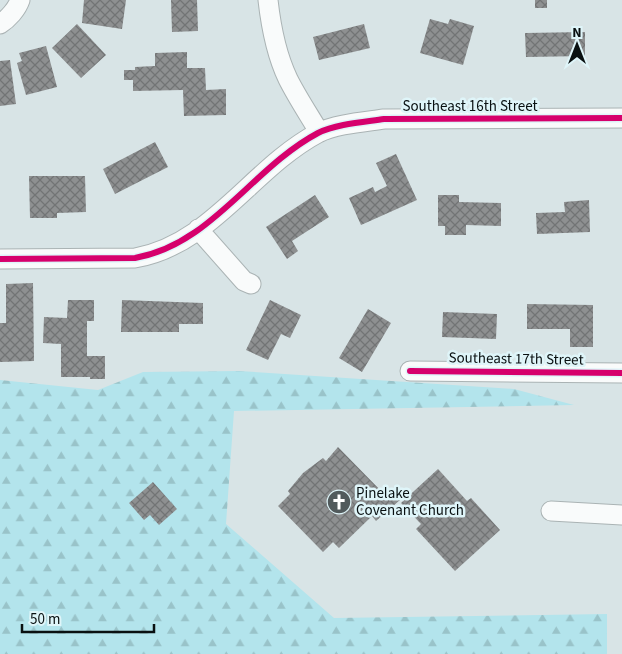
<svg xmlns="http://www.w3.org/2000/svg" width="622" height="654" font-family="'Source Sans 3',sans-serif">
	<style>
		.forest { fill: url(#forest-firs) }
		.building { fill: url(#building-cross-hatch) }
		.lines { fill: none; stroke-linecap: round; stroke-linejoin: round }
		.minor-casing { stroke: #aab3b4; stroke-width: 21 }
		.minor { stroke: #f9fbfb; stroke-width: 19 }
		.cycleway-casing { stroke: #dff5f9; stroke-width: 9 }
		.cycleway { stroke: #d6006c; stroke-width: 6 }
		.labels { text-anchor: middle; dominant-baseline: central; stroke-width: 5; stroke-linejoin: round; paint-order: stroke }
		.street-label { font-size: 15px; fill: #091011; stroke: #dff5f9 }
		.poi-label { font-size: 15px; fill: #091011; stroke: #dff5f9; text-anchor: start }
	</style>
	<defs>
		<pattern id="forest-firs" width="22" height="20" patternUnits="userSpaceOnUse" patternTransform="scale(1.25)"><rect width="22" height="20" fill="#b3e4ec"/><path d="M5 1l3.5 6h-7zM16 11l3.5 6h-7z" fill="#99c3c9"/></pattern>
		<pattern id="building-cross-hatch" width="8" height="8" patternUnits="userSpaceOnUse" patternTransform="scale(1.25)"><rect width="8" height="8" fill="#8e9091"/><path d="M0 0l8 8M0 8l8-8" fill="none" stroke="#727475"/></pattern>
	</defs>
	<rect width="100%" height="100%" fill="#d8e4e6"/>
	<path class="forest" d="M239,371L514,389L574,405L234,411L226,524L334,618L607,614V654H0V380L98,390L143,372Z"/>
	<path class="building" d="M84,0H126L122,29L82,23Z
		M171,0H197L198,31L172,32Z
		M535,0H547V8H535Z
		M430,19L448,24L450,19L474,26L463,65L420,53Z
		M77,24L106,55L81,78L52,48Z
		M364,24L370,48L319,60L313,37Z
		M585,32V56L526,57L525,33Z
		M46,46L57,87L26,95L17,63L22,61L19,53Z
		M187,52V68H205L206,90L226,89V115L184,116L183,90L133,91V80H124V70H135V67L155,66V53Z
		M10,60L16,104L0,106V61Z
		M155,142L168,167L115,194L103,169Z
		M396,154L417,200L361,225L349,198L373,187L375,192L387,186L376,163Z
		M29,176H85L86,212L57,213V218H30Z
		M315,195L329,217L292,241L298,251L287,259L266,227Z
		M438,195H459V202L501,203V226L466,225V235H445V226H438Z
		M589,200L590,232L537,234L536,213L565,212L564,202Z
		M33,283L34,361L0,362V323H6V284Z
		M68,300H94V321H87V356H105V379H90V377H61V344L43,343L44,317L67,318Z
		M122,300L203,303V324H179V332H121Z
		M270,300L301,315L290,338L281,334L268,360L246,350Z
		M527,304L593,305V347H570V329H527Z
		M368,309L391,323L362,372L339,358Z
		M443,312L497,314L496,339L442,337Z
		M338,447L384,494L390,488L401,499L376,521L372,516L339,548L333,542L323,552L278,506L290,494L288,491L303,473L323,458L326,461Z
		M438,469L467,501L471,498L500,530L455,571L416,529L421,524L401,503Z
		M153,482L177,509L159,525L150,515L144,520L129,503Z"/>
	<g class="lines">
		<g class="minor-casing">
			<path id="minor" d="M268,0C271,27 276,54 288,79C297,97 309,115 319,132
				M0,24C8,19 17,9 20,0
				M198,229L244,281L251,284
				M0,259L135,258C211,245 252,168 318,133C336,124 364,122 384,119L622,118
				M410,371L622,373
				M551,511L622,515"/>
		</g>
		<use href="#minor" class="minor"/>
		<g class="cycleway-casing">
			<path id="cycleway" d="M0,259L135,258C211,245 252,168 318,133C336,124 364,122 384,119L622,118
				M410,371L622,373"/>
		</g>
		<use href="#cycleway" class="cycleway"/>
	</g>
	<defs>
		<g id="church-disc" transform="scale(1.25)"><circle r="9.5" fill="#515a5c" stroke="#dff5f9"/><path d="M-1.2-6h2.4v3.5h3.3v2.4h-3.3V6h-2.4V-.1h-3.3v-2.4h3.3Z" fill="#fff"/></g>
	</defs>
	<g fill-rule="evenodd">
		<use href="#church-disc" x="339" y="502"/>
	</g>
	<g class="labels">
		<g class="street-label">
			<text x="470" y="106">Southeast 16th Street</text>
			<text transform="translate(516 359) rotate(1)">Southeast 17th Street</text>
		</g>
		<g class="poi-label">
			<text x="356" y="493">Pinelake<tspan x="356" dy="17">Covenant Church</tspan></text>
		</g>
	</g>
	<g transform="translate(577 45)" stroke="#dff5f9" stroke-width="4" paint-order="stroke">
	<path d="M0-4L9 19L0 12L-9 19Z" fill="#091011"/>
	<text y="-8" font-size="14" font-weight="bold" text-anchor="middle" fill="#091011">N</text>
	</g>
	<path d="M22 624v8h132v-8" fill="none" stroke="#091011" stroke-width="2.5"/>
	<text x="30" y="624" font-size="15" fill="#091011" stroke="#dff5f9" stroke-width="4" paint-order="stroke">50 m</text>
</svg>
